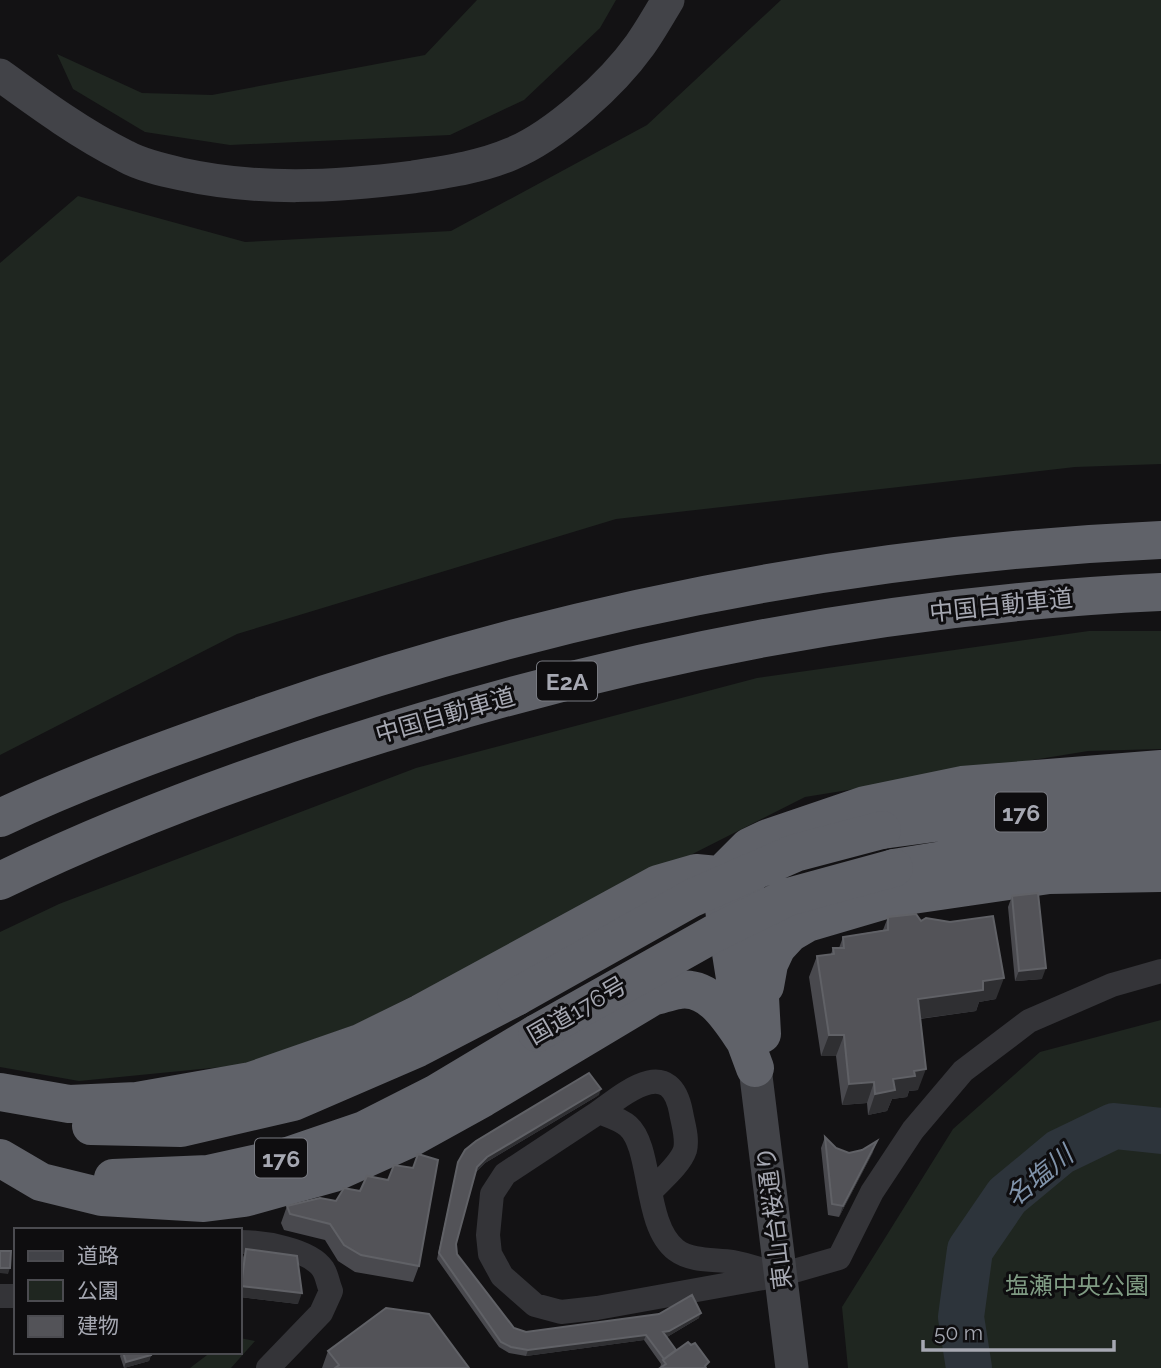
<svg xmlns="http://www.w3.org/2000/svg" width="1161" height="1368" font-family="Raleway,'Noto Sans JP',sans-serif">
	<style>
		.green { fill: #1f2620 }
		.lines { fill: none; stroke-linecap: round; stroke-linejoin: round }
		.river { stroke: #2d343b; stroke-width: 46 }
		.street { stroke: #343438; stroke-width: 24 }
		.secondary { stroke: #424348; stroke-width: 33 }
		.highway { stroke: #606269; stroke-width: 38 }
		.highway-bridge { stroke: #606269; stroke-width: 38 }
		.wall { fill: #49494e }
		.shaded-wall { fill: #2f2f32 }
		.building { fill: #535358; stroke: #606166; stroke-width: 2 }
		.labels { text-anchor: middle; dominant-baseline: central; stroke-width: 6; stroke-linejoin: round; paint-order: stroke }
		.shield { fill: #0e0d0f; stroke: #787a81; stroke-width: 2 }
		.shield-label { font-size: 23px; font-weight: bold; fill: #a6a8b2 }
		.street-label { font-size: 24px; fill: #a6a8b2; stroke: #0e0d0f }
		.park-label { font-size: 24px; fill: #7f9b83; stroke: #0e0d0f }
		.water-label { font-size: 26px; font-style: italic; fill: #8093aa; stroke: #0e0d0f }
	</style>
	<rect width="100%" height="100%" fill="#131214"/>
	<path class="green" d="M477,0H616L600,28L524,100L450,135L230,145L145,132L73,89L57,54L142,93L212,95L425,55Z
		M781,0H1161V464L1075,467L616,519L237,634L0,755V263L78,196L245,242L451,231L647,125Z
		M1089,631H1161V749L1088,751L805,797L357,1024L242,1065L79,1081L0,1067V932L59,904L416,768L757,678Z
		M1161,1020V1368H848L842,1307L953,1129L1040,1052Z
		M240,1338L255,1341L231,1368H190L211,1352H240Z"/>
	<g class="lines">
		<path class="river" d="M969,1368L961,1317L970,1250L1007,1196L1060,1152L1114,1126L1161,1131"/>
		<path class="street" d="M599,1112C626,1092 670,1055 681,1112C683,1124 688,1138 685,1150C680,1165 660,1181 650,1192
			M240,1242C262,1242 310,1249 323,1269C327,1275 328,1284 331,1291L321,1313L268,1368
			M780,1275C765,1271 749,1265 733,1262C715,1259 692,1262 676,1250C643,1225 653,1148 628,1126C620,1119 609,1116 599,1112L505,1174L492,1194L488,1235L490,1254L502,1276L535,1305L561,1312L597,1308L780,1275L839,1258L872,1192L913,1130L963,1071L1029,1021L1112,985L1161,971
			M0,1296H16"/>
		<path class="secondary" d="M0,75C40,104 81,134 125,156C141,165 163,170 181,174C258,191 335,187 413,177C445,172 481,167 511,154C555,136 612,84 640,45C650,31 659,15 668,0
			M755,1068L792,1368"/>
		<path class="highway" d="M0,818C76,782 156,753 235,725C533,618 845,554 1161,540
			M882,830L1001,814L1161,800
			M894,868L1005,850L1095,839L1161,838
			M0,881C136,815 279,764 424,721C664,649 911,603 1161,592
			M765,986L769,964L777,947L790,933L807,923L892,898L1049,875L1161,873
			M755,1068L745,1041L720,884L722,874L749,847L768,838L865,805L962,785L1161,769
			M0,1092L69,1104L137,1101L251,1081L360,1043L421,1013L658,884L696,873L728,876L744,889L753,909L756,923L762,1034
			M91,1126L181,1128L293,1102L418,1048L516,997
			M0,1158L41,1182L102,1197L204,1203L244,1198L334,1173L407,1140L483,1098L652,997C661,995 670,991 679,990C710,985 730,1019 745,1041
			M113,1178L208,1174L285,1157L364,1130L435,1094L537,1033"/>
		<path class="highway-bridge" d="M516,997L692,898L795,853L882,830
			M537,1033L715,933L788,897L894,868"/>
	</g>
	<path class="wall" d="M1012,896L1042,979L1015,981L1008,907Z
		M888,917L921,921L996,999L979,1002L976,1011L920,1019L918,1090L909,1091L907,1097L892,1099L887,1111L868,1115L867,1103L842,1105L836,1056H821L809,977L817,956L831,954L833,948H839L843,937L883,930Z
		M599,1095L485,1163L476,1172L456,1244L457,1254L514,1328L526,1332L699,1318L667,1337L676,1350L691,1345L660,1368L661,1364L644,1340L526,1356L509,1353L499,1347L437,1259L458,1162Z
		M825,1137L836,1148L849,1153L873,1152L839,1217L828,1215L821,1148Z
		M336,1201L419,1266L413,1282L355,1272L338,1261L325,1240L284,1230L281,1223L287,1206Z
		M246,1249L298,1304L240,1297V1276L242,1260Z
		M328,1351L469,1368H322Z
		M122,1352H150L151,1355L149,1361L124,1368L120,1356Z"/>
	<path class="shaded-wall" d="M1046,968L1042,979L1015,981L1019,971Z
		M1004,978L996,999L979,1002L976,1011L910,1020L918,999L983,981Z
		M829,1035H844L836,1056H821Z
		M926,1069L918,1090L909,1091L907,1097L892,1099L887,1111L868,1115L875,1094L893,1079L914,1071Z
		M874,1082L867,1103L842,1105L849,1084Z
		M601,1089L599,1095L485,1163L475,1173L477,1167L487,1157Z
		M877,1141L873,1152L839,1217L843,1206Z
		M0,1268H10L8,1274L0,1273Z
		M241,1286L302,1293L298,1304L240,1297V1291Z
		M701,1313L699,1318L667,1337L661,1338L663,1332Z
		M646,1335L644,1340L526,1356L528,1350Z
		M151,1355L149,1361L124,1368L126,1362Z"/>
	<path class="building" d="M1038,893L1046,968L1019,971L1012,896Z
		M916,914L921,921L926,918L950,922L993,916L1004,978L983,981V990L918,999L926,1069L914,1071L915,1076L893,1079L895,1090L875,1094L874,1082L849,1084L844,1035H829L817,956L834,954L833,948H844L843,937L888,930V917Z
		M589,1073L601,1089L487,1157L477,1167L456,1244L457,1254L514,1328L526,1332L659,1314L692,1295L701,1313L669,1331L663,1332L676,1350L664,1359L646,1335L528,1350L511,1347L501,1342L439,1253L458,1162L465,1150L476,1141Z
		M825,1137L836,1148L849,1153L862,1150L877,1141L843,1206L832,1204Z
		M418,1154L438,1160L419,1266L361,1255L344,1245L330,1224L290,1214L287,1206L320,1198L336,1201L344,1188L360,1191L367,1176L388,1180L394,1165L413,1168Z
		M246,1249L297,1256L302,1293L241,1286Z
		M0,1251H11L10,1268H0Z
		M386,1308L429,1314L469,1368H335L339,1365L328,1351Z
		M688,1342L691,1345L695,1343L709,1362L705,1366L706,1368H660L666,1364L663,1360Z
		M123,1352H150L151,1355L126,1362Z"/>
	<g class="labels">
		<g class="shield">
			<rect x="537" y="661.5" width="60" height="39" rx="5"/>
			<rect x="995" y="792.5" width="52" height="39" rx="5"/>
			<rect x="255" y="1138.5" width="52" height="39" rx="5"/>
		</g>
		<g class="shield-label">
			<text x="567" y="681">E2A</text>
			<text x="1021" y="812">176</text>
			<text x="281" y="1158">176</text>
		</g>
		<g class="street-label">
			<text transform="translate(1001 605) rotate(-6)">中国自動車道</text>
			<text transform="translate(445 715) rotate(-16)">中国自動車道</text>
			<text transform="translate(577 1010) rotate(-30)">国道176号</text>
			<text transform="translate(774 1218) rotate(-97)">東山台桜通り</text>
		</g>
		<g class="park-label">
			<text x="1077" y="1285">塩瀬中央公園</text>
		</g>
		<g class="water-label">
			<text transform="translate(1039 1176) rotate(-39)">名塩川</text>
		</g>
	</g>
	<rect x="14" y="1228" width="228" height="126" fill="#0e0d0f" stroke="#4b4b50" stroke-width="2"/>
	<rect x="28" y="1251" width="35" height="10" fill="#424348" stroke="#4b4b50" stroke-width="2"/>
	<text x="77" y="1263" font-size="21" fill="#a6a8b2">道路</text>
	<rect x="28" y="1280" width="35" height="21" fill="#1f2620" stroke="#4b4b50" stroke-width="2"/>
	<text x="77" y="1298" font-size="21" fill="#a6a8b2">公園</text>
	<rect x="28" y="1316" width="35" height="21" fill="#535358" stroke="#4b4b50" stroke-width="2"/>
	<text x="77" y="1333" font-size="21" fill="#a6a8b2">建物</text>
	<path d="M923 1340v10h191v-10" fill="none" stroke="#a6a8b2" stroke-width="3.5"/>
	<text x="934" y="1340" font-size="21" fill="#a6a8b2" stroke="#0e0d0f" stroke-width="5" paint-order="stroke">50 m</text>
</svg>
